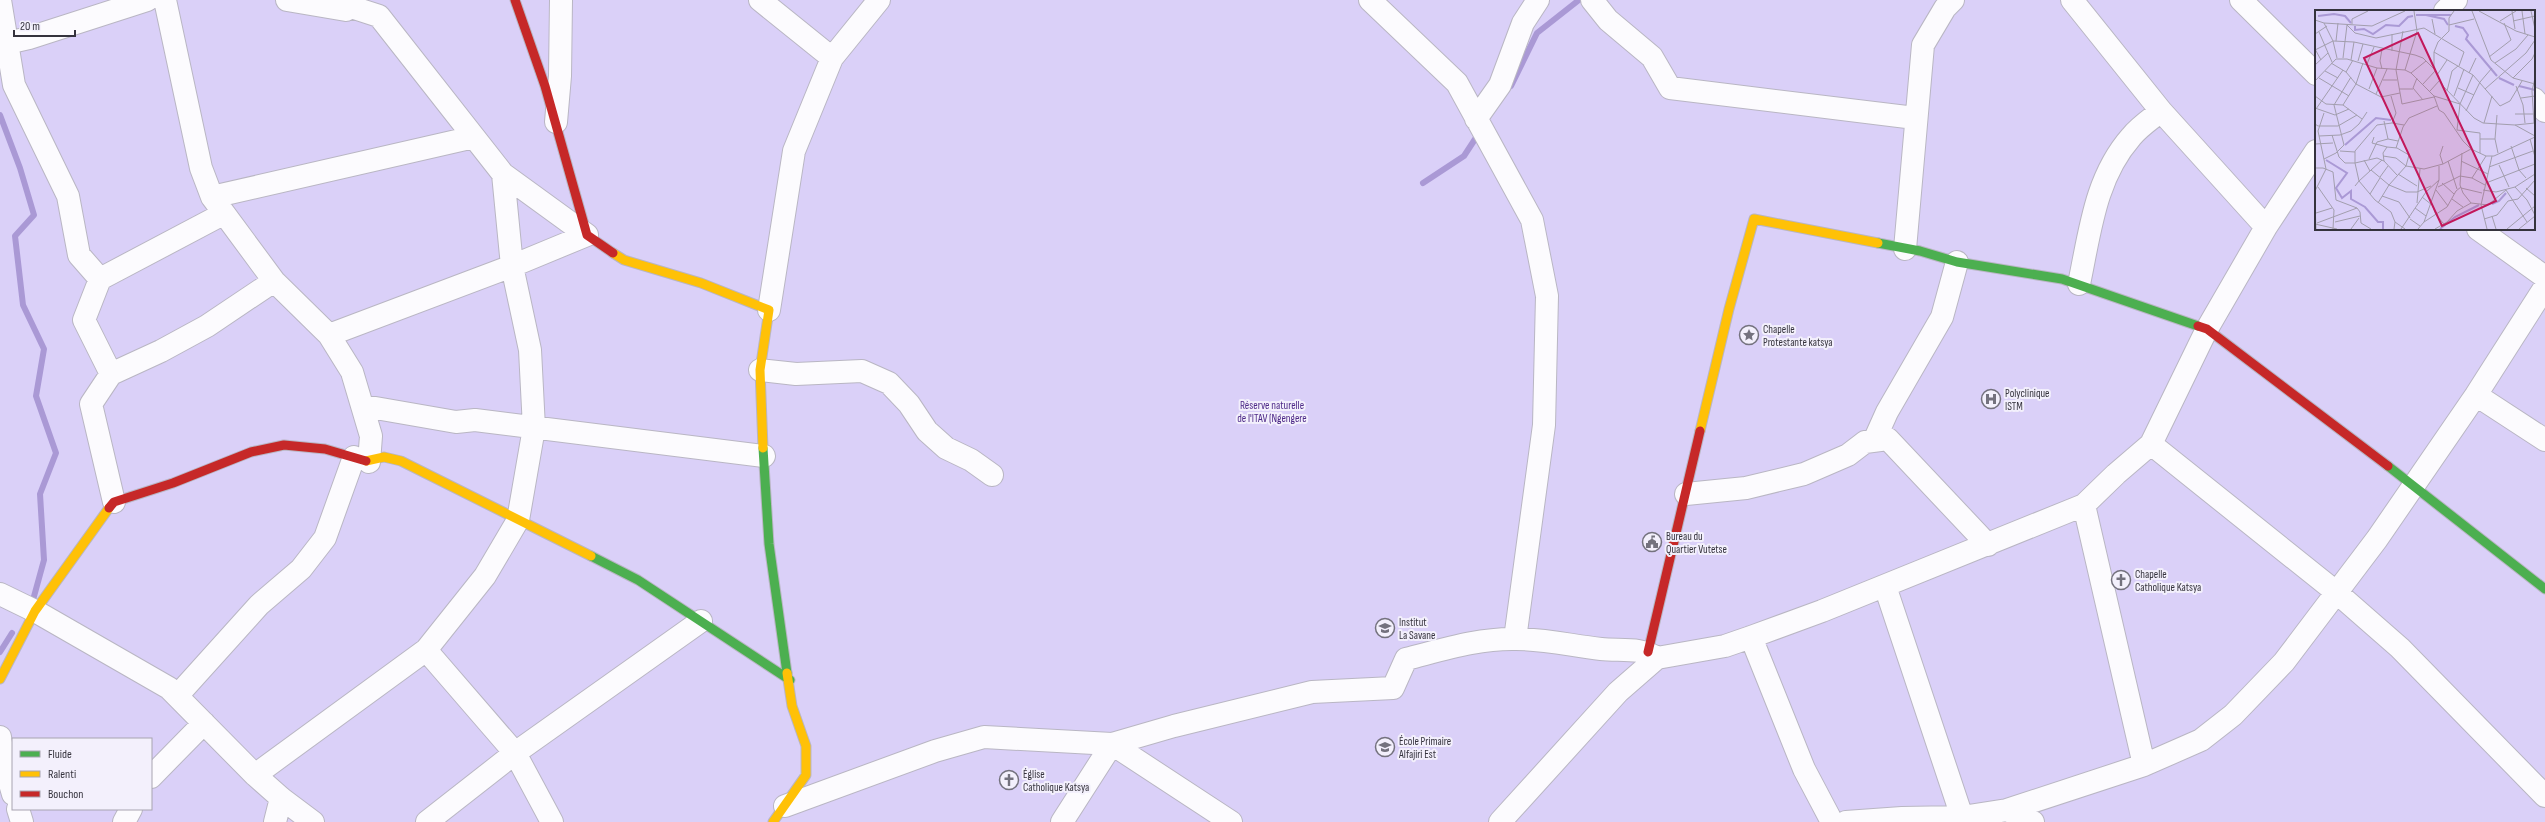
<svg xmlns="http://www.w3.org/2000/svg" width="2545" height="822" font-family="'Sofia Sans Condensed',sans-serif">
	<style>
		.green { fill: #dad0f8; fill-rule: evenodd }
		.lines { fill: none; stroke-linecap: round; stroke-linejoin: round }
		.stream { stroke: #aa99d5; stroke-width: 6 }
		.street-casing { stroke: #b9b6c3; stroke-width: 24 }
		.fast-casing { stroke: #b9b6c3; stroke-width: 11 }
		.slow-casing { stroke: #b9b6c3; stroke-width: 11 }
		.jam-casing { stroke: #b9b6c3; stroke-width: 11 }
		.street { stroke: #fcfbfe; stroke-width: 22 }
		.fast { stroke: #4caf50; stroke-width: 9 }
		.slow { stroke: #ffc107; stroke-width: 9 }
		.jam { stroke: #c62828; stroke-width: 9 }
		.labels { text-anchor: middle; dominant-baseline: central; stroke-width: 4; stroke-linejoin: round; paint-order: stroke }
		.poi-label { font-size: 11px; fill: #35333d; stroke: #f3f0fc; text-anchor: start }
		.park-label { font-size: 11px; fill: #4e2a88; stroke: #f3f0fc }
		.inset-river { fill: none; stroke: #aa99d5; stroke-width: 2 }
		.inset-road { fill: none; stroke: #a29ead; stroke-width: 1 }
		.view { fill: #c2185b; fill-opacity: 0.15; stroke: #c2185b; stroke-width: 2 }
		.inset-edge { fill: none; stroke: #35333d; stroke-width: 2 }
	</style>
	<rect width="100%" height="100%" fill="#eae6f7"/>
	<path class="green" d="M0,0H2545V822H0ZM2316,11H2534V229H2316ZM13,739H151V809H13Z"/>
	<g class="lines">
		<path class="stream" d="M1511,86L1537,33L1579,0
			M0,115L20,168L34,215L15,236L23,305L44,349L36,396L56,453L40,494L44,560L33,600
			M1423,183L1464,156L1479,133
			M0,652L12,633"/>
		<g class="street-casing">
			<path id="street" d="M0,0L14,85L68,196L79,255L100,279
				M165,0L201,168L212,197L274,281L329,335L352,372L371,436L369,462
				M287,0L346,10
				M330,0L379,16L503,174L587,235
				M760,0L832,58
				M1370,0L1457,83L1532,220L1547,296L1544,425L1515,639
				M1592,0L1608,20L1652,57L1670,88L1915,118
				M2072,0L2161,111L2266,227
				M2241,0L2316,74
				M2445,11L2456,0
				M7,43L29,38L147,0
				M2534,99L2545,111
				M1476,119L1500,85L1523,23L1538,0
				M556,122L560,76L561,0
				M212,197L474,137
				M2478,229L2545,277
				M1905,249L1923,45L1945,8L1953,0
				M2079,284C2090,232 2095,178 2131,137C2139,127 2151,119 2161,111
				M769,310L794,151L832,58L879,0
				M329,335L512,266L587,235
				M760,370L796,374L862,371L889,383L909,404L927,431L946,448L971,460L992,475
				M111,374L84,320L100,279L223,214
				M2476,395L2545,440
				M364,406L456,422L475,420L764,456
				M1874,441L1887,412L1942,317L1957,262
				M2151,444L2336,592L2400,648L2545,796
				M1686,494L1746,488L1804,474L1848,455L1865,442L1888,439L1988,545
				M114,502L91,404L111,374L161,351L207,326L274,281
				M2084,505L2144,765
				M1885,586L1962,817
				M0,594L35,611L169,688L255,775L281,798L313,822
				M1751,637L1804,769L1832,822
				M426,650L515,753L552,822
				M177,696L259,605L301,569L325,538L354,457
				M0,737L5,767L13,794
				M1112,744L1231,822
				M255,775L426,650L485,576L518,520L534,428L530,350L512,266L503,174
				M151,777L204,723
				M785,806L935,751L984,737L1112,744L1174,726L1312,692L1393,688L1406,659C1442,650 1479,638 1516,639C1545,639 1573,646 1601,649C1620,651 1642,647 1657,658
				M18,809L22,822
				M2007,810L2144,765L2201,740L2233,715L2284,662L2377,539L2476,395L2545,287
				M124,822L131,809
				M275,822L281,798
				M427,822L515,753L701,621
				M1062,822L1112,744
				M1500,822L1618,692L1657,658L1725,646L1751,637L1822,611L2084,505L2116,474L2151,444L2207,329L2266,227L2316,151
				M1846,822L1902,818L1962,817L2007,810L2033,822"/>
		</g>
		<g class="fast-casing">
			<path id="fast" d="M1878,243L1920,251L1957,262L2062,279L2198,326
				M763,448L769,544L787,673
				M2388,466L2545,589
				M591,556L638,580L790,680"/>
		</g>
		<g class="slow-casing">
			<path id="slow" d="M613,253L624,260L701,283L769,310L760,370L763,448
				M1700,431L1729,309L1754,219L1878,243
				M366,461L384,457L401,461L591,556
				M0,679L35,611L109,508
				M773,822L806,775V746L792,706L787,673"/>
		</g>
		<g class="jam-casing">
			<path id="jam" d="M515,0L545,86L587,235L613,253
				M2198,326L2207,329L2388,466
				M109,508L114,502L173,483L251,452L284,445L325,449L366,461
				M1648,652L1700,431"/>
		</g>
		<use href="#street" class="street"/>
		<use href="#fast" class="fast"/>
		<use href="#slow" class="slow"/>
		<use href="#jam" class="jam"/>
	</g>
	<defs>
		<g id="sight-ring" transform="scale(1)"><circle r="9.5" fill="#f3f0fc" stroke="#74727e" stroke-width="1.5"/><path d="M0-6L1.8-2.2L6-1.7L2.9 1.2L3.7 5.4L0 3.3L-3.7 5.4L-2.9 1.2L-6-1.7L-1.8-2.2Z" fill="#74727e"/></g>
		<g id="hospital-ring" transform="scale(1)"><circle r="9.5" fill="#f3f0fc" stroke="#74727e" stroke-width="1.5"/><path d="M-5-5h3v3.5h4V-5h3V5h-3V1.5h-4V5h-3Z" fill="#74727e"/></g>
		<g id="civic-ring" transform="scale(1)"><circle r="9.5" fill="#f3f0fc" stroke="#74727e" stroke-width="1.5"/><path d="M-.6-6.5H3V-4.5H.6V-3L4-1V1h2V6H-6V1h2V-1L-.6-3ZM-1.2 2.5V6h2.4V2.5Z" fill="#74727e"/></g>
		<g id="church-ring" transform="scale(1)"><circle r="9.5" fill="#f3f0fc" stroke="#74727e" stroke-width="1.5"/><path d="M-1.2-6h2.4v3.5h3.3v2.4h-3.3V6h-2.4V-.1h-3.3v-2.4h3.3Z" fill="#74727e"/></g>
		<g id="school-ring" transform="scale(1)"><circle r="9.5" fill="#f3f0fc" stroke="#74727e" stroke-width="1.5"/><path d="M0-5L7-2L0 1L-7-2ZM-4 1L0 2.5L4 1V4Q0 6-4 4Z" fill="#74727e"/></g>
	</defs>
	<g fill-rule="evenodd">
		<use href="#sight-ring" x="1749" y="335"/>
		<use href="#hospital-ring" x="1991" y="399"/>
		<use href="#civic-ring" x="1652" y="542"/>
		<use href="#church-ring" x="2121" y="580"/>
		<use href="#school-ring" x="1385" y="628"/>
		<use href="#school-ring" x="1385" y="747"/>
		<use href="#church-ring" x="1009" y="780"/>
	</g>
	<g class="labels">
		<g class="poi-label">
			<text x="1763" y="329">Chapelle<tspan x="1763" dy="13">Protestante katsya</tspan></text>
			<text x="2005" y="393">Polyclinique<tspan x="2005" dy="13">ISTM</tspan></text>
			<text x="1666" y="536">Bureau du<tspan x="1666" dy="13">Quartier Vutetse</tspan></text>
			<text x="2135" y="574">Chapelle<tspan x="2135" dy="13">Catholique Katsya</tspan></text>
			<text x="1399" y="622">Institut<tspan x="1399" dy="13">La Savane</tspan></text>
			<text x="1399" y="741">École Primaire<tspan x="1399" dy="13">Alfajiri Est</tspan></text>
			<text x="1023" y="774">Église<tspan x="1023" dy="13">Catholique Katsya</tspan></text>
		</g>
		<g class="park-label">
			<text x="1272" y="405">Réserve naturelle<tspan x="1272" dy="13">de l'ITAV (Ngengere</tspan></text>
		</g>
	</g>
	<g transform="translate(2315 10)">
		<rect width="220" height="220" fill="#eae6f7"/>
		<path d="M0,1H220V219H0Z" fill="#dad0f8"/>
		<path class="inset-river" d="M101,5H136M111,5L129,9L133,15M3,6L19,4L30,6L36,13M40,16V20L49,19L58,24L71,15L84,16L93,7L98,6M140,16L148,18L153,25L151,29L182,66M184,68L199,75M204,76L220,80M30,135L61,108L76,110M11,150L32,163L21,178L27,188L36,181V189L50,197L63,212H68V219M177,194L184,191L191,183M125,219L140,207L164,195"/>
		<path class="inset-road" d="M139,1L134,8V21L123,32L119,42V59L128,76L159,108L168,113L200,115L220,113M157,1L176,50L198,68L220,74M164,1L201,21L220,27M197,1L200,19M207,1L210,24M216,1L220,19M117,9L120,24M0,10L9,13L57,16L90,1M185,11L201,1M198,11L220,6M9,13L18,31L22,48M37,14V9L53,1M32,15L40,23L61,28L109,18L149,42L144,56M134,15L159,9M88,21L81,60L87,94L119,87M4,22L17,52M0,24L12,16M21,31L23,13M0,39L6,50M0,40L18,31L39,32L100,45L108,48L119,59M77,41V24M119,42L158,65L185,96L195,91L207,71M174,47L196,30L189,13M28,48L32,15M36,50L39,32M43,51L48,34M16,53L31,62L41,74L66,87L85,83M180,53L201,39L213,25M52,54L59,37M0,55L13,43M67,59L65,51L67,39M90,60L102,21L99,1M10,61L23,68M31,62L38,50M96,63L111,51M154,63L161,48M122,65L132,50M4,68L34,86M102,68L98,78L108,90M198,68L217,49L220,43M68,70H82M0,71L21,49H32L62,58L90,60L96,63L119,86L145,94M108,74L120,61M201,76L208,95L210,113M143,78L159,85M54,79L62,58M84,79H98M170,79L211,43L220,30M115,81L125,70M132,81L137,61L143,56M61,84L72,59M0,86L11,94L28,95L41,74L48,53M76,86L81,103L77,113M119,86L124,100L129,103L148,131L156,139L171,146H179L220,127M139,86L149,59M206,88L220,86M28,95L47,109M0,98L20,105L34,99M1,99L28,60M151,101L165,72L177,58M200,104H220M182,105L180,129L183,143M69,111L73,129M169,113L177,86M219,113L217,81L220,68M0,114L3,116H23L42,105M200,115L220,126M142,120L145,94L158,65M142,120L165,123V143M17,125L24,147L30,153H40L44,171L67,150M4,126L25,125L36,121L44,114L52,102M59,127L57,133L72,137M165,129H180M215,129L220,147M0,134L18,133M128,136L125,145L128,154M196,136L204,160L211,168M81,138L88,117L94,108L122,96M25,141L40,142M147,143L145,175L148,183L156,193L173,195L191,180M68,146L81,148L91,156L109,159L128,154L156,139M9,149L21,143L29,135L19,95L36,67M54,149L62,132L73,129L83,131M49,150L55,161M69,151L62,148L40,153V141L62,115L77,113L89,115M133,151L142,179M146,151L173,164M184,155L194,177M174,157L218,141M0,158H8L18,162L21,190L42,198L45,202L46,213L56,219M56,160L74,175L91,182H102L116,176M83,164L102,176M65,167L73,156M157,168L171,146M127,173L139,184M171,173L220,154M40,176L44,171L60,190L76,202L80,212L79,219M3,177L19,200L18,219M123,177L145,166L157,168L170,175M200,177L212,190L220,205M200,177L220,164M146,178L167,183M211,178L220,186M121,180L133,196M168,180L181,182L200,177M191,180L212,212M0,181L11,159L3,121L9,103M55,184L65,168M67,186L84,192L95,208M107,187L117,195M137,189L148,197M0,193L1,219M63,193L74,175L91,156L94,145L82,138L72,137L68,143L69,151L82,165M102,193L105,159M117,194L121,205L129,214M100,198L111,206M1,203L17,198M177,206L181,219M95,209L105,216M169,209L182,205L193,191L203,189L220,170M20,212L45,206M80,212L90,219M109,212L124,170M2,213L42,198M0,214L22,219M36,219L44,208M86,219L111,182L124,170V156M103,219L109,212L132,197L141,181L146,177M120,219L132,212L142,201L156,193M172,219L166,195L177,146M192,219L220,196M204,219L220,206"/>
		<path class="view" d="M103,23L181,191L127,216L49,48Z"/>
		<rect width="220" height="220" class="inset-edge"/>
	</g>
	<rect x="12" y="738" width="140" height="72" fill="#f3f0fc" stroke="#a7a4b0"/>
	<rect x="20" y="751" width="20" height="6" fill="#4caf50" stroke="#a7a4b0"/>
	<text x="48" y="758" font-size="12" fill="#35333d">Fluide</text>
	<rect x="20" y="771" width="20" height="6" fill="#ffc107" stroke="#a7a4b0"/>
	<text x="48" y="778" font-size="12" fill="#35333d">Ralenti</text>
	<rect x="20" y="791" width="20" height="6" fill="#c62828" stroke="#a7a4b0"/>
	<text x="48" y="798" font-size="12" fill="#35333d">Bouchon</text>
	<path d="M14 30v6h61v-6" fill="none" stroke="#35333d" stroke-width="2"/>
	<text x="20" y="30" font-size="12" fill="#35333d" stroke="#f3f0fc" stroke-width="3" paint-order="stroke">20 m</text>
</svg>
